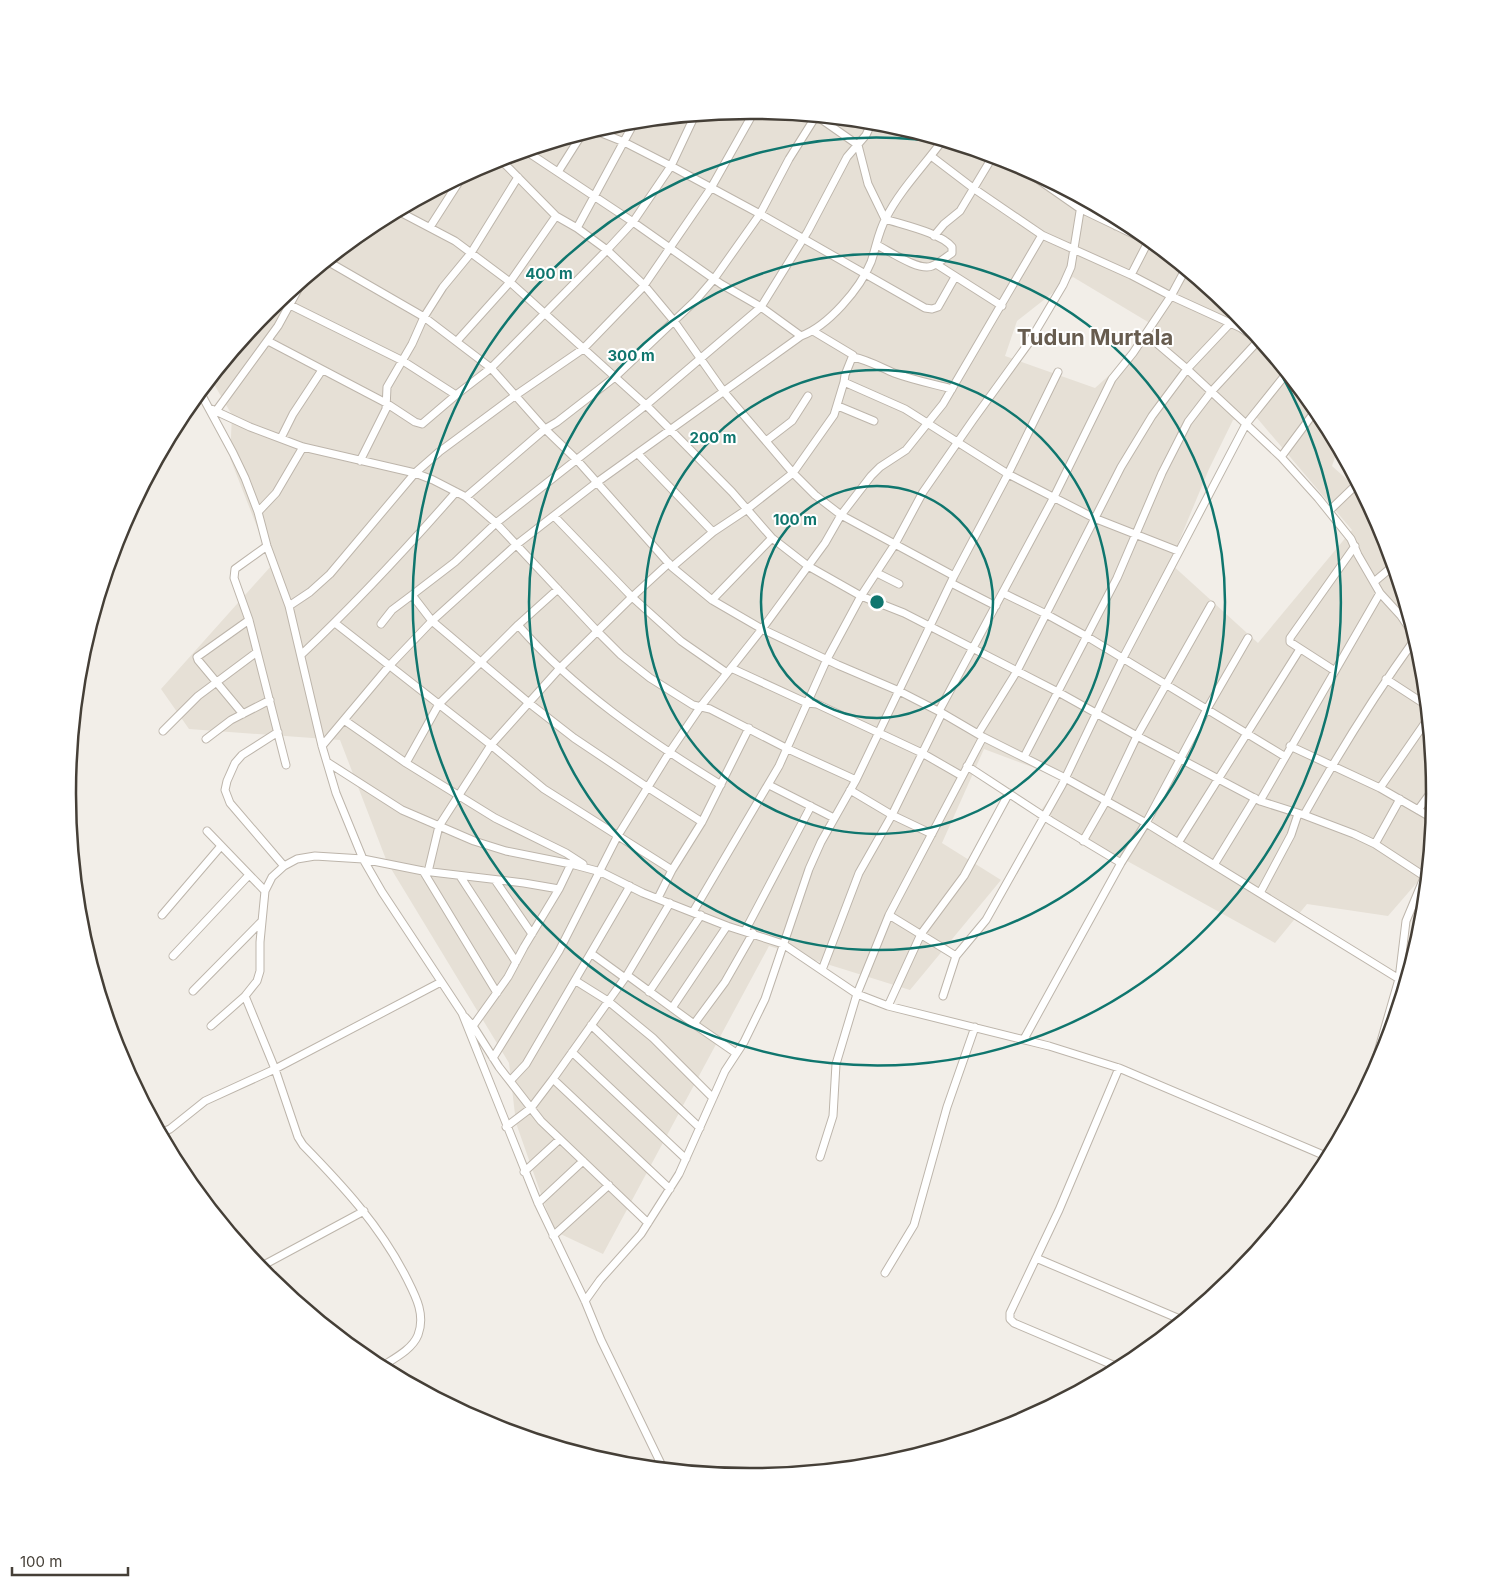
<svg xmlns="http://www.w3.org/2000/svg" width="1502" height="1587" font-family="Inter,sans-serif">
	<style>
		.residential { fill: #e6e0d6; fill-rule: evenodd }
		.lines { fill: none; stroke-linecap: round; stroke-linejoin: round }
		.street-casing { stroke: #bdb5ab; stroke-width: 9 }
		.street { stroke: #fff; stroke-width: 7 }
		.ring { fill: none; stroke: #0f766e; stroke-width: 2.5 }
		.labels { text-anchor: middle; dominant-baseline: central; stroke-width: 4; stroke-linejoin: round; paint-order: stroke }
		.district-label { font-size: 22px; font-weight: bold; fill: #675c4f; stroke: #fff }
		.rim { fill: none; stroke: #453f37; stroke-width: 2.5 }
		.centre { fill: #0f766e; stroke: #fff; stroke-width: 2.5 }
		.ring-label { font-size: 15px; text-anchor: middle; font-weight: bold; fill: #0f766e; stroke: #fff; stroke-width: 4; stroke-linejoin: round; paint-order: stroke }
	</style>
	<rect width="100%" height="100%" fill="#f2eee8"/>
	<path class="residential" d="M751,110L885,123L1013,162L1131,225L1235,310L1319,414L1338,448L1332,466L1361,492L1383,532L1421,660L1434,794L1427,871L1388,916L1307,904L1275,943L1120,857L1036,817L1064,779L984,749L942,843L1001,880L910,990L769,946L603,1254L554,1231L516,1123L509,1063L387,862L340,740L189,729L161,689L272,565L230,458L232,415L211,379L268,310L372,225L490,162L618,123ZM1073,277L1148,322L1153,336L1095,388L1005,356L1017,321ZM1257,418L1352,530L1258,643L1170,563L1209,469L1233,420Z"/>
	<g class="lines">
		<g class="street-casing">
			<path id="street" d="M818,117L858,145L868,184L885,219C903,225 941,233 952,247V253C946,257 939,263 932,266C920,272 889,251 877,245
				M594,130L624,142L671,166L760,214L925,308L932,309L938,307L955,277
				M526,151L633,222L721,284L761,307L801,336
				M931,156L973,188L1042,235L1131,275L1149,240
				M500,159L556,216L577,228L607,250L644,285L674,321L724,392L793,473L815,495L841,515L954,576
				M1013,162L1079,208L1154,244
				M558,172L582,134
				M398,211L455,241L510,282L646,405L732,492L772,538L808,566L861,596L904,613L1058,692L1137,736L1260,801L1304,815L1354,834L1375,844L1424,876
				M1116,226L1119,219
				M430,227L462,177
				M577,228L635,121
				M934,236L944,224L960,211L993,156
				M327,261L424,317L491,368L545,429L577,460L672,567L712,600L762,629L838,665L899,691L942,713L983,737L1065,778L1146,823L1404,982
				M936,264L1002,306
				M1131,275L1171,296L1185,270
				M281,299L290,305L403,361L456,395
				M1146,334L1187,369L1246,424L1281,457L1318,498L1351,539L1358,555L1380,593L1401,616L1414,635
				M268,341L386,403L415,422L422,424L456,395L491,368L607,250L633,222L671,166L695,115
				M457,341L510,282L556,216
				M853,357C868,360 880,367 894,373C913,380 933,384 952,389
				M844,382L905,409L1008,474L1094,518L1178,551
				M200,392L233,453L245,478L258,512L267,546L289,606L322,746L336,793L363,859L382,892L462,1013L538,1203L585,1301L601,1340L663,1468
				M838,406L874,421
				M209,408L250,427L303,447L415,473L433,480L466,497L496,523L597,631L621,655L650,678L693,705L710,709L788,749L856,780
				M216,411L278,326L302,282
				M281,438L293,414L322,370
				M766,441L792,421L808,396
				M638,454L713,532
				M1281,457L1316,410
				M360,461L386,409L387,387L412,344L424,317L443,287L471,253L518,177
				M466,497L545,429L557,422L615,377L696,300L714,279L760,214L789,159L816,116
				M1329,511L1357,484
				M258,512L276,493L303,447
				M554,516L632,597L681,641L727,673
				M267,546L235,569L234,578L249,620L286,765
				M672,567L713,532L746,510L793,473L834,415L844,382L845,375L853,355L813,331
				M877,573L899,584
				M1374,582L1393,566
				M951,583L996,606
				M558,589L518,625C574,690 648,740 721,785
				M1003,593L1046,614L1086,636L1284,756
				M712,600L772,538
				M289,606L310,592L330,574L415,473L439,452L516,395L583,349L643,287L711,188L755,110
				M335,623L491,745L544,789L672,870
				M381,624L392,610L412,595
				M302,654C356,603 407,548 456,492
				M731,668L807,703L817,704L922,753L962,776
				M1335,671L1290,642V638L1355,546
				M1386,679L1426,705
				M939,711L1054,497L1112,379L1133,353L1171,296L1241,328L1260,341
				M243,714L198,660L197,657L249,620
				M344,720L406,763L495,818L566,853L583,864
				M163,731L198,696L257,652
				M278,732L242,755L235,763L227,781L225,790L230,803L284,866
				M978,734L1017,671L1121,467L1152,416L1187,369L1238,315
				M206,739L231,720L270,700
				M322,746L390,665L432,621L516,545L596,483L801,336C828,326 860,289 871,262C876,248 878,232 886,218C900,190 924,166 942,141
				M1290,746L1380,788L1432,818
				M1024,757L1117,578L1162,473L1188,422L1211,392L1259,340
				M327,762L402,810L474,841L506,851L571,864L601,872L643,893L727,926L783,944L857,994L888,1006L1049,1046L1119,1068L1328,1157
				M406,763L439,704L518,625
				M967,766L1051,821L1121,863
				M769,785L834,818
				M1380,788L1427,720
				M850,790L892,815L932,834
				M1260,801L1380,593
				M1418,810L1434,788
				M1304,815C1338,754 1374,696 1415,639
				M702,822L647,787L574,738L529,703L432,621L412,595L455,562L496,523L646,405L761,307L808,231L847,157L866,135L872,122
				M207,831L265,891
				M1083,841L1106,801L1137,736L1211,605
				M1178,843L1300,649
				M1375,844L1400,799
				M1214,865L1255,798
				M423,871L497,993
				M428,872L439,826L491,745L560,668L632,597L669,563
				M460,876L516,962
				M495,880L532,934
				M1260,893L1291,835L1298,814
				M658,898L672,870L702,822L749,728
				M693,912L779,766L827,659L861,596L895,544L923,492L973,420L1028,344L1063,285L1071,267L1082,199
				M162,915L221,846
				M889,915L956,956
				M745,931L811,806
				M592,954L625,978
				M173,956L249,875
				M822,970L859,873L892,815L942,713
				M627,975L694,1024L736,1053
				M576,981L608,1001L653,1038L713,1098
				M193,991L261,922
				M649,992L701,915
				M245,996L275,1069L298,1137L303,1145C344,1187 380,1226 406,1277C415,1295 426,1314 418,1335C412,1350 393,1359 381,1367
				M943,996L956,956L986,920L1062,785L1123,658L1246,424L1286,374
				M888,1006L921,934L964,876L1009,793
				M672,1008L727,926
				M465,1017L473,1026L499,1067L541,1121L648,1223
				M694,1024L725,982L753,933
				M591,1025L700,1128
				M211,1026L245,996L257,981L260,971V942L265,891L272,877L284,866L297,859L315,856L363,859L423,871L524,883L559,889
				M473,1026L508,977L524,947L559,889L571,864
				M1024,1039L1121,863L1146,823L1207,709L1248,638
				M572,1052L686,1159
				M493,1058L559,951L617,837L669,753L701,706L762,629L825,543L841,515L871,476L880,467L906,450L943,404L1042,235
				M1119,1068L1059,1210L1010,1313V1319L1014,1323L1120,1368
				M1371,1076L1399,979L1406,921L1426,873
				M553,1079L670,1189
				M510,1081L526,1064L630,886
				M506,1127L531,1108L553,1079L627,975L670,903
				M160,1131L163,1132L170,1129L205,1101L275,1069L441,982
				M820,1157L833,1116L836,1064L857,994L889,915L983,737
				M524,1172L560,1139
				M538,1203L583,1161
				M234,1236L246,1250
				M553,1236L609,1185
				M1036,1258L1182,1320
				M260,1267L364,1211
				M885,1273L914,1225L947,1107L975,1027
				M585,1301L600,1280L641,1234L679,1174L725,1071L744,1042L765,999L809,869L821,842L856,780L954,576L1008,474L1058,372"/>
		</g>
		<use href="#street" class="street"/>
	</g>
	<g class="ring">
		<circle cx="877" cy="602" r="116"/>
		<circle cx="877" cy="602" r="232"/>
		<circle cx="877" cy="602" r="348"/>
		<path d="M1266 349A464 464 0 1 1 954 144"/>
	</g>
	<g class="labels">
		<g class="district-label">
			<text x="1095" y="337">Tudun Murtala</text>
		</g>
	</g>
	<path d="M0 0H1502V1587H0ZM750 119H752A674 674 0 0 1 1426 793V794A674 674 0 0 1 752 1468H750A674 674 0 0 1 76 794V793A674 674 0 0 1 750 119Z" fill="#fff" fill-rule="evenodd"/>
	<path class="rim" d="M750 119H752A674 674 0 0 1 1426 793V794A674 674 0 0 1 752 1468H750A674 674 0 0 1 76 794V793A674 674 0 0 1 750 119Z"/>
	<circle cx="877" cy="602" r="8" class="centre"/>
	<g class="ring-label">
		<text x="549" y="279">400 m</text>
		<text x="631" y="361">300 m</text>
		<text x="713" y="443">200 m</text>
		<text x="795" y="525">100 m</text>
	</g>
	<path d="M12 1567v8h116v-8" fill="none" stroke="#453f37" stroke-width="2.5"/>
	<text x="20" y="1567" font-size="15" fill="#453f37" stroke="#ffffff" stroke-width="4" paint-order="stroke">100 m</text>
</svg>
